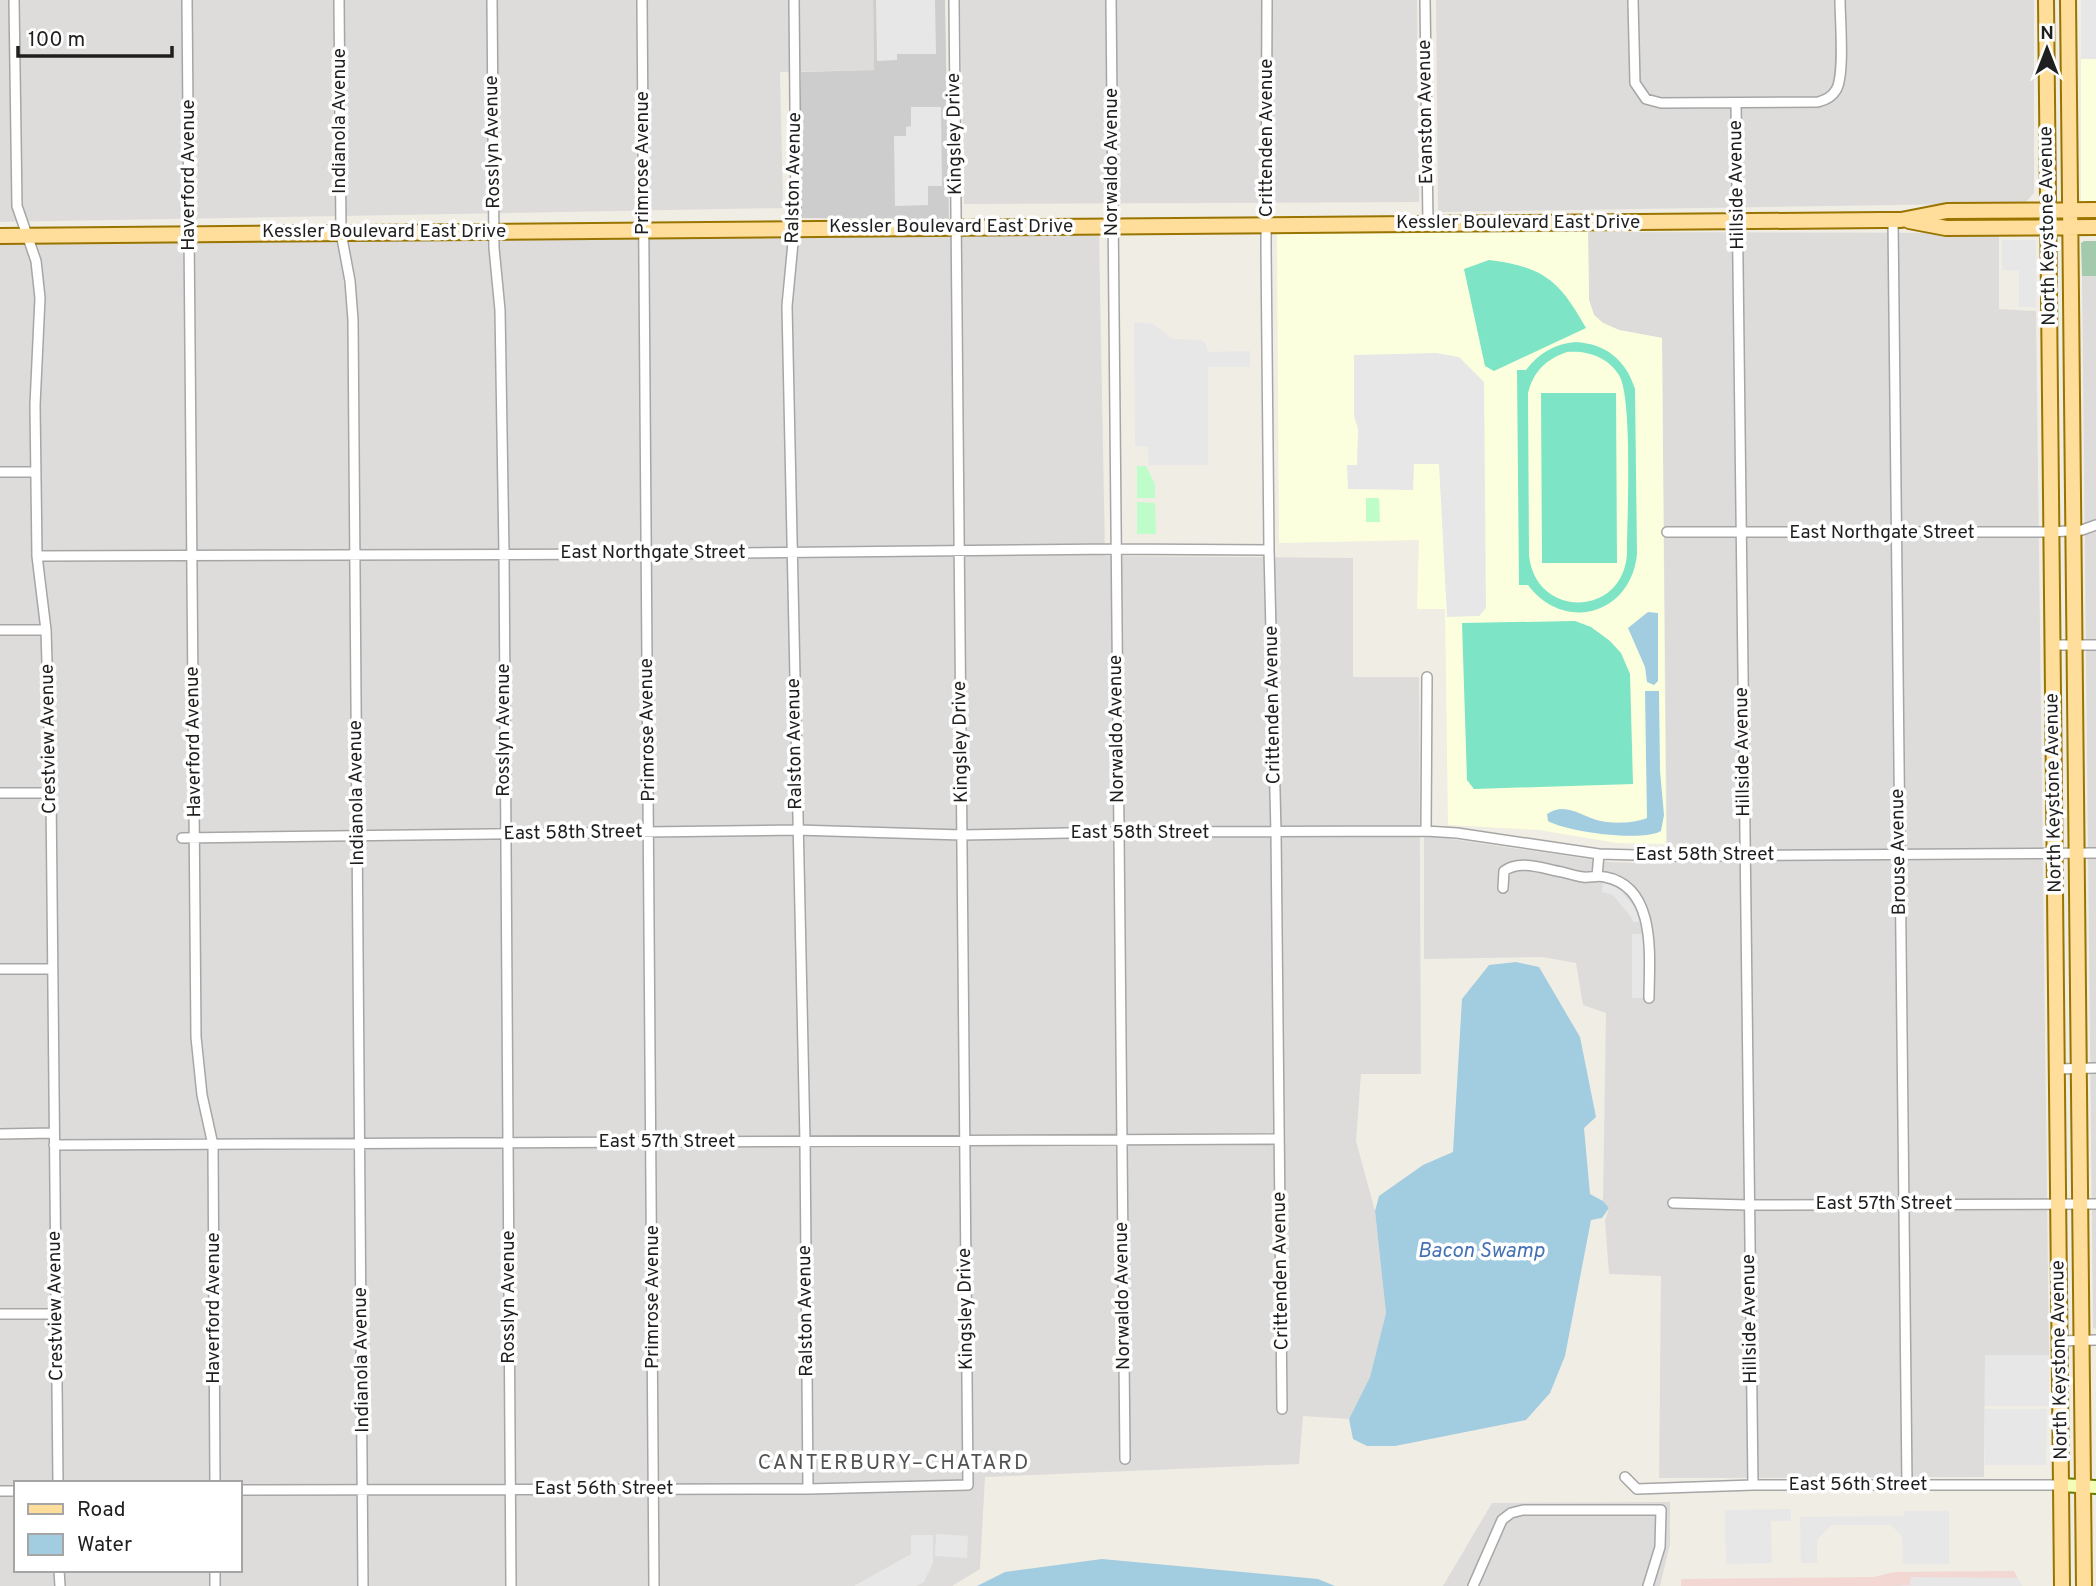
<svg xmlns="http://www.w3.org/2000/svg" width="2096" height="1586" font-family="Overpass,sans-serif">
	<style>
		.residential { fill: #dddcdb; fill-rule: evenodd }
		.commercial { fill: #f2d7d2 }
		.education { fill: #fcffde }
		.religious { fill: #cdcdcd }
		.cemetery { fill: #a4caad }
		.park { fill: #befdca }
		.pitch { fill: #7de4c6; fill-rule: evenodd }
		.parking { fill: #e7e7e7 }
		.water { fill: #a2cce0 }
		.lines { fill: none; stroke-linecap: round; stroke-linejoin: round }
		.street-casing { stroke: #a6a6a6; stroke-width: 12 }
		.secondary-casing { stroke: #627b00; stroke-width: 16 }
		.primary-casing { stroke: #997500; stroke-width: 18 }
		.street { stroke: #fff; stroke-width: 9 }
		.secondary { stroke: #f2fdb5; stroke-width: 12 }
		.primary { stroke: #ffdd9a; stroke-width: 14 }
		.labels { text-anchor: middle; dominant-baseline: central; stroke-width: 7; stroke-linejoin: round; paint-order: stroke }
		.street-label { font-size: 19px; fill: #1f1f1f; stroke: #fff }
		.water-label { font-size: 21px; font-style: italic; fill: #4572b4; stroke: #fff }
		.neighbourhood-label { font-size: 21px; letter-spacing: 2px; fill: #525252; stroke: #fff }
	</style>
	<rect width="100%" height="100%" fill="#f0ede4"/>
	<path class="residential" d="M0,0H873L874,70L780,72L783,208L0,222Z
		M960,0H1417L1419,202L964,204Z
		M1436,0H2034V193L2025,203L1438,212Z
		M1588,232L1999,233V309L2036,311L2049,1355H1985L1984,1477L1659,1478L1661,1276L1609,1274L1605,1221L1609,1208L1603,1201L1606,1013L1583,1005L1576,963L1542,957L1424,959V835L1609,862L1667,864L1662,338L1619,330L1603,323L1594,315L1589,300Z
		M1099,234L1105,556L1353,558V677H1419L1421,1074H1361L1356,1141L1375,1211L1386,1313L1370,1377L1349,1419L1303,1416L1299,1464L985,1477L980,1569L952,1586H0V242ZM16,1483H240V1570H16Z
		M2082,276H2096V1329L2093,1328Z
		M1670,1502V1544L1660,1586H1443L1492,1503Z"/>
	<path class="commercial" d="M2014,1571L2022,1586H1681V1579L1874,1577L1894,1572Z"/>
	<path class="education" d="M2081,0H2096V205H2081Z
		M1588,232L1589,300L1594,315L1603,323L1619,330L1662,338L1666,844L1617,843L1539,830L1448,825L1445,609H1417L1419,540L1279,543L1277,234Z"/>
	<path class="religious" d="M873,0H945L949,219L799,218L801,72L874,70Z"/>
	<path class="cemetery" d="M2084,241H2096V276H2082L2081,243Z"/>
	<path class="park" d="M1137,466H1146L1155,484V498H1137Z
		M1366,498H1379L1380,522H1366Z
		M1137,502L1155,503L1156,534H1137Z"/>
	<path class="pitch" d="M1489,260C1544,267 1559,280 1586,328L1494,371L1485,366L1464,269Z
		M1576,342C1606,344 1626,360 1635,389L1637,554C1631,615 1564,633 1528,585H1519L1517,370H1526C1539,353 1554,344 1576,342ZM1567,352C1587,350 1608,357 1619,375C1633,398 1627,519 1627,553C1624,618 1535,619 1529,555L1528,393C1533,372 1546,359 1567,352Z
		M1541,393H1616L1617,563H1542Z
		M1575,621L1591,627L1610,641L1621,653L1630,674L1633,784L1474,789L1467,780L1462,623Z"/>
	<path class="parking" d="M876,0H935L936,54H897V60L877,61Z
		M2081,0H2096V59H2081Z
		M911,107H941L942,186H928V205L895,206L894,136H906V127L911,126Z
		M2002,240H2036V307H2019V271L2002,270Z
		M1134,322L1153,324L1173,339L1201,340L1206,344L1208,352L1250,351V367H1208V465H1149L1148,447L1135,446Z
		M1436,353L1459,357L1484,382L1486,608L1479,616L1447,617L1439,464H1414L1413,490L1348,489L1347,465H1357L1358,429L1354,416V355Z
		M1603,882L1618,888L1638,911L1641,922H1633L1631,917L1613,895L1602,892Z
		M1632,934H1647V998H1632Z
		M1985,1355H2049V1406H1985Z
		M1985,1409H2047L2046,1465H1985Z
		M1791,1509V1521H1771L1772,1563L1726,1564L1725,1510Z
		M1905,1511H1949V1564H1903L1902,1536L1891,1525H1831L1817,1540V1563H1801L1800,1517L1904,1516Z
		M936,1534L968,1536L967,1558L935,1556Z
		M911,1535H933V1563L924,1582L916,1586H854L911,1554Z
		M1911,1577L2018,1578L2022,1586H1894L1910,1585Z"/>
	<path class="water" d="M1648,612L1658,613V681L1654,685L1647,682L1645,667L1628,628Z
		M1645,691H1659L1660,771L1664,815L1661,831C1642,842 1567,832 1548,821L1547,814C1566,801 1582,817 1601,821C1614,824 1636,823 1647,818Z
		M1516,962L1539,967L1580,1037L1596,1117L1584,1128L1590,1194L1603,1201L1609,1208L1602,1218L1591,1220L1565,1356L1550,1393L1526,1420L1395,1446H1367L1353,1439L1349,1419L1370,1377L1386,1313L1375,1211L1379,1196L1423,1165L1453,1152L1462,999L1489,965Z
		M1102,1559L1318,1579L1335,1586H977L1005,1572Z"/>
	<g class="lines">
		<g class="street-casing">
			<path id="street" d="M14,0L17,206L36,261L40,298L35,405L37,556L46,630L51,793L58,1483
				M187,0L196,1037L202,1095L213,1145L215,1483
				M339,0L341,233L350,281L353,320L363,1586
				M492,0L494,248L500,310L504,553L511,1586
				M642,0L654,1586
				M794,0L796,211L787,306L805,1142L808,1489
				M1111,0L1125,1459
				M1267,0L1266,248L1269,550L1276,833L1282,1409
				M1425,0L1428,224
				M1633,0L1635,83L1646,99L1661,103L1818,102C1826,100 1832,97 1836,90C1845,76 1840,19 1840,0
				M1736,103L1753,1485
				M1893,220L1907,1484
				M0,472H36
				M1667,532H2051L2082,530L2096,525
				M37,556L646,554L1116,549L1269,550
				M0,630H46
				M2053,645H2096
				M0,793H51
				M1426,831L1427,677
				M182,838L797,830L962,835L1118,832L1426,831L1457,833L1599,854L1672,856L2096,853
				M1597,876L1599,854
				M1503,888L1504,871C1520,859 1544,869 1562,872C1569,874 1576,876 1583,877C1590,878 1598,875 1605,877C1658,887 1649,959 1649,998
				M0,969H52
				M2057,1069L2096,1068
				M0,1134L54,1133
				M54,1145L1279,1139
				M1673,1203L1748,1205L2096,1204
				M0,1314H55
				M2060,1341L2096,1340
				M1625,1477L1637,1489L1753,1485H2061
				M240,1490L808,1489L968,1485L954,0
				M0,1491H16
				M59,1570L60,1586
				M215,1570V1586
				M1473,1586L1502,1520L1511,1513L1523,1510H1661L1660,1547L1648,1586"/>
		</g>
		<g class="secondary-casing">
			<path id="secondary" d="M2061,1485L2096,1487"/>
		</g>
		<g class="primary-casing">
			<path id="primary" d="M2046,0L2062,1586
				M2068,0L2084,1586
				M1909,221L1946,228L2096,227
				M0,236L1882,220H1901L1947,211L2096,210"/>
		</g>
		<use href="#street" class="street"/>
		<use href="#secondary" class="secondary"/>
		<use href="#primary" class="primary"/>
	</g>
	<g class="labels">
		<g class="street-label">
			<text transform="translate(1426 112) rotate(-91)">Evanston Avenue</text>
			<text transform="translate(340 121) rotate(-90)">Indianola Avenue</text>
			<text transform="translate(955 134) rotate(-91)">Kingsley Drive</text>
			<text transform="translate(1267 138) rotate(-90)">Crittenden Avenue</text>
			<text transform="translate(493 142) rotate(-91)">Rosslyn Avenue</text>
			<text transform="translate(1112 162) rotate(-90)">Norwaldo Avenue</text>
			<text transform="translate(643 163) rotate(-90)">Primrose Avenue</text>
			<text transform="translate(189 175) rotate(-90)">Haverford Avenue</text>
			<text transform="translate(794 178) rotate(-89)">Ralston Avenue</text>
			<text transform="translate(1737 185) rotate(-91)">Hillside Avenue</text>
			<text x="1518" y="223">Kessler Boulevard East Drive</text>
			<text transform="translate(2048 226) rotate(-91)">North Keystone Avenue</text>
			<text x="951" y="227">Kessler Boulevard East Drive</text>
			<text x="384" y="232">Kessler Boulevard East Drive</text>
			<text x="1882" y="533">East Northgate Street</text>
			<text x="653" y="553">East Northgate Street</text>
			<text transform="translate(1273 705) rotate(-91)">Crittenden Avenue</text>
			<text transform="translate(1117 729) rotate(-91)">Norwaldo Avenue</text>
			<text transform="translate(504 730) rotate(-90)">Rosslyn Avenue</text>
			<text transform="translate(648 730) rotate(-91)">Primrose Avenue</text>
			<text transform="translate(49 739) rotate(-91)">Crestview Avenue</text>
			<text transform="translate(194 742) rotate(-91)">Haverford Avenue</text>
			<text transform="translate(961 742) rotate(-91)">Kingsley Drive</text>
			<text transform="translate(795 744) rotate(-91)">Ralston Avenue</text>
			<text transform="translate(1743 752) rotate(-91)">Hillside Avenue</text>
			<text transform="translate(357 793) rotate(-91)">Indianola Avenue</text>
			<text transform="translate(2054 793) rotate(-91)">North Keystone Avenue</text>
			<text transform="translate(573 833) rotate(-1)">East 58th Street</text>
			<text x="1140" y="833">East 58th Street</text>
			<text transform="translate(1899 852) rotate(-91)">Brouse Avenue</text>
			<text x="1705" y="855">East 58th Street</text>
			<text x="667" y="1142">East 57th Street</text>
			<text x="1884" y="1204">East 57th Street</text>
			<text transform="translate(1281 1271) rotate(-91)">Crittenden Avenue</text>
			<text transform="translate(1123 1296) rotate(-91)">Norwaldo Avenue</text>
			<text transform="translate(509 1297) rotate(-90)">Rosslyn Avenue</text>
			<text transform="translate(653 1297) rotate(-90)">Primrose Avenue</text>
			<text transform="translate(56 1306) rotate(-91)">Crestview Avenue</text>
			<text transform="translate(214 1308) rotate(-90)">Haverford Avenue</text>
			<text transform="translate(966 1309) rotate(-91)">Kingsley Drive</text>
			<text transform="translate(806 1311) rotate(-91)">Ralston Avenue</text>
			<text transform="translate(1750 1319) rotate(-91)">Hillside Avenue</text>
			<text transform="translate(362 1360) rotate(-91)">Indianola Avenue</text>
			<text transform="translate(2060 1360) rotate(-91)">North Keystone Avenue</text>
			<text x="1858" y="1485">East 56th Street</text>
			<text x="604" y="1489">East 56th Street</text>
		</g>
		<g class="water-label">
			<text x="1481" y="1251">Bacon Swamp</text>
		</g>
		<g class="neighbourhood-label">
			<text x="894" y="1463">CANTERBURY–CHATARD</text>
		</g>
	</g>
	<rect x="14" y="1481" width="228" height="91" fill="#ffffff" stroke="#a5a5a5" stroke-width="2"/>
	<rect x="28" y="1504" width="35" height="10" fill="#ffdd9a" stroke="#a5a5a5" stroke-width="2"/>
	<text x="77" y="1516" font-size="21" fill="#1f1f1f">Road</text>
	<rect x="28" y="1534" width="35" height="21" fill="#a2cce0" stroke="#a5a5a5" stroke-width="2"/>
	<text x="77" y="1551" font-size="21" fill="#1f1f1f">Water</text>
	<g transform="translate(2047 49)" stroke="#ffffff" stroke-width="5" paint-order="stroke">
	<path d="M0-5L12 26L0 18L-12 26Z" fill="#1f1f1f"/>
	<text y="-10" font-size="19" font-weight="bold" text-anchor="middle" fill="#1f1f1f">N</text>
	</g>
	<path d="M18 46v10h154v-10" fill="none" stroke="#1f1f1f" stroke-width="3.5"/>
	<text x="28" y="46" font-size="21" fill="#1f1f1f" stroke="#ffffff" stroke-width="5" paint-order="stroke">100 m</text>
</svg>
